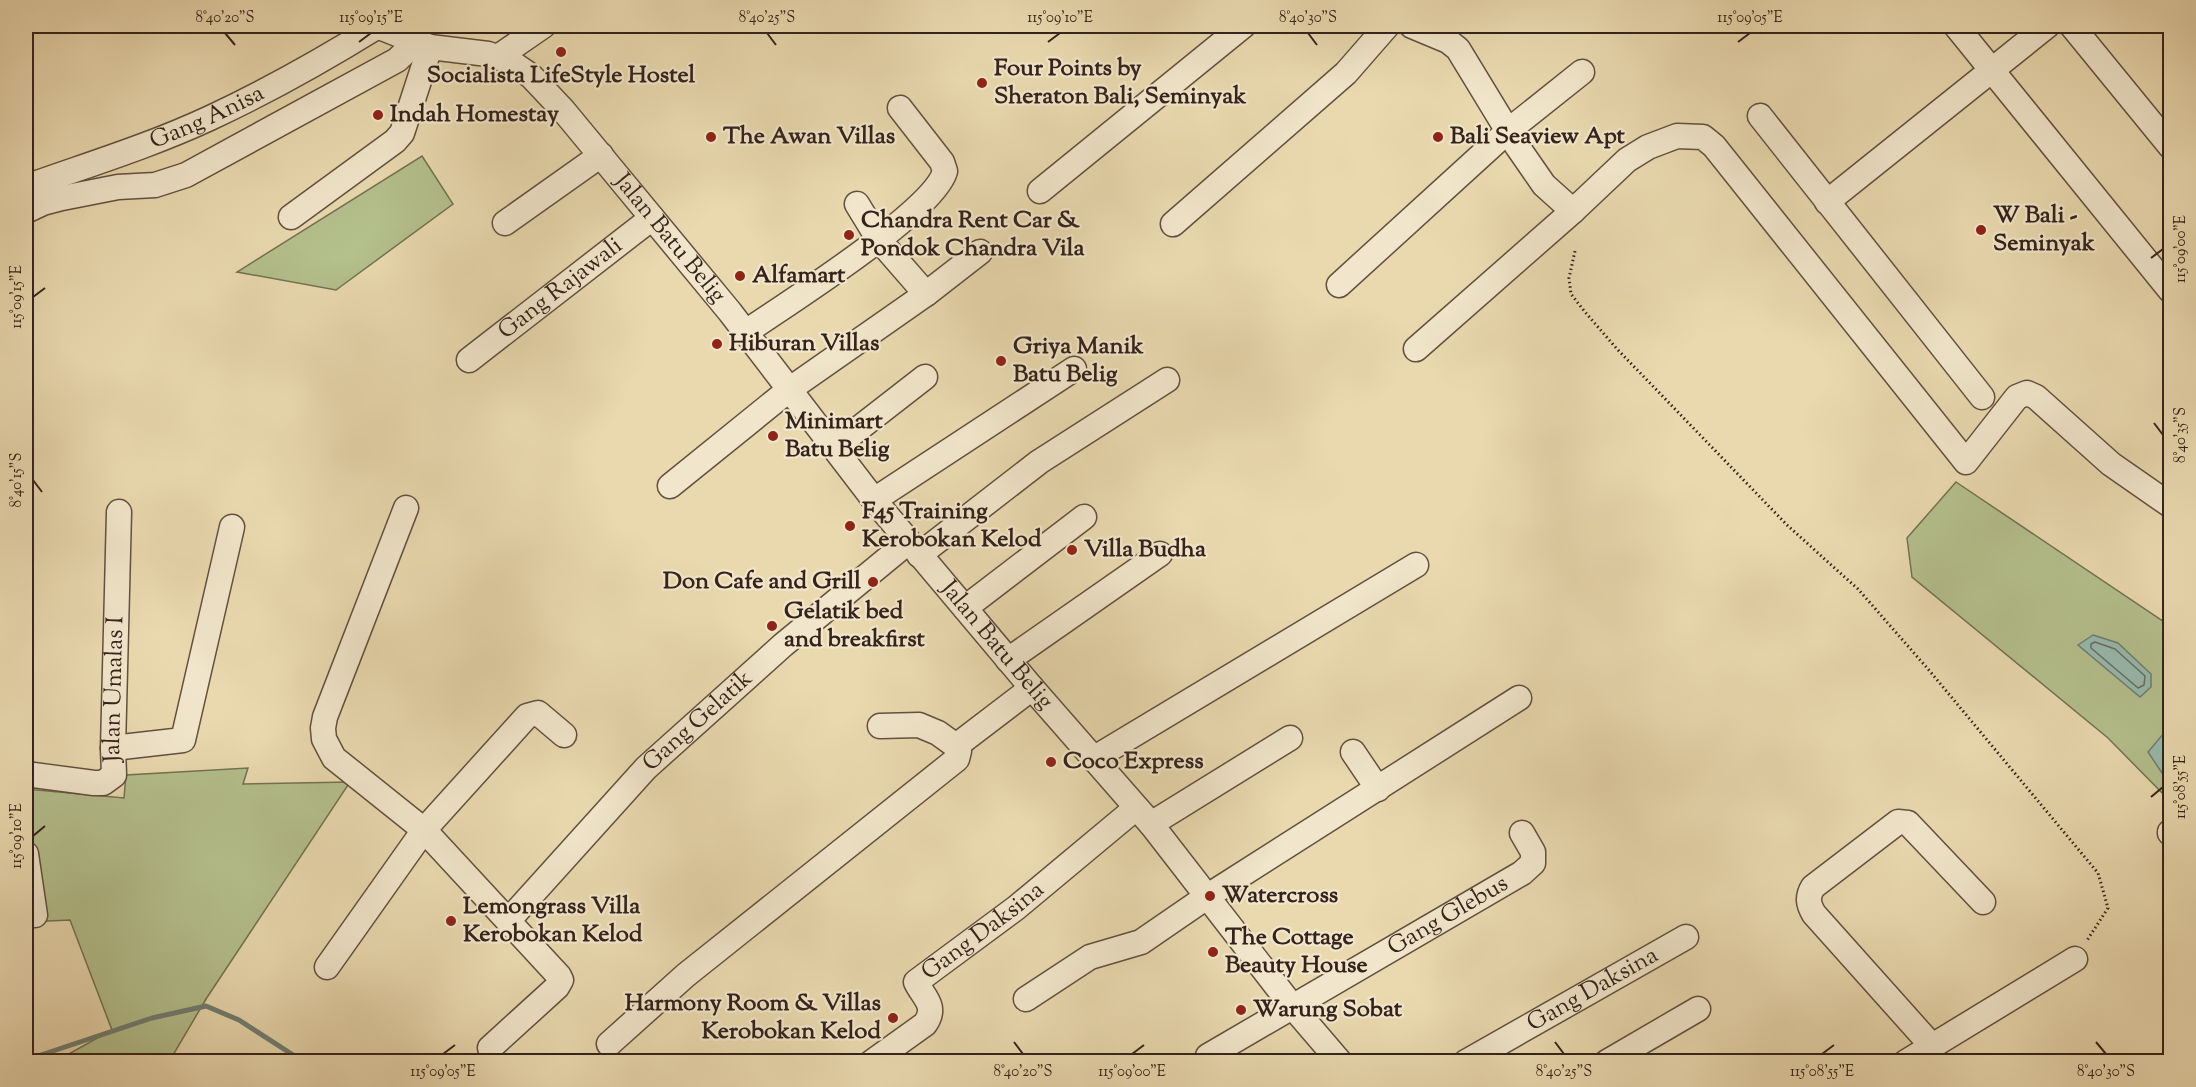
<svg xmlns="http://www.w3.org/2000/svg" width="2196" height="1087" font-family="'Sorts Mill Goudy',serif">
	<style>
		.green { fill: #b4c08d; stroke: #747254; stroke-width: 1.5 }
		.water { fill: #98baad; stroke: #707e73; stroke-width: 1.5 }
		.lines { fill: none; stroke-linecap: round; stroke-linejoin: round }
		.shore { stroke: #666e64; stroke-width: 1.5 }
		.stream { stroke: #707e73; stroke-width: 5 }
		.minor-casing { stroke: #625041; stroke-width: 27 }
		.path { stroke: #34231c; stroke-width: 3; stroke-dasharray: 1.5 3; stroke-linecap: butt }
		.minor { stroke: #f1e6cb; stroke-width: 24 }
		.ticks { fill: none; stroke: #34231c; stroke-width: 2 }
		.poi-dot { fill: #8f2418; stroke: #f1e6cb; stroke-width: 2 }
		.labels { text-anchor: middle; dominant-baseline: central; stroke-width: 4.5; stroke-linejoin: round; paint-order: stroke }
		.poi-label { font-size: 24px; font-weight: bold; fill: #34231c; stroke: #f1e6cb; text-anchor: start }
		.street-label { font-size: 24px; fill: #34231c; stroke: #f1e6cb }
		.neatline { fill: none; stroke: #34231c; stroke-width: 2 }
		.ticks-label { font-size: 15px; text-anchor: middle; fill: #34231c }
	</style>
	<rect width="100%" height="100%" fill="#ead9af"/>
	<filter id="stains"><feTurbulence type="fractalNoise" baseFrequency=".00333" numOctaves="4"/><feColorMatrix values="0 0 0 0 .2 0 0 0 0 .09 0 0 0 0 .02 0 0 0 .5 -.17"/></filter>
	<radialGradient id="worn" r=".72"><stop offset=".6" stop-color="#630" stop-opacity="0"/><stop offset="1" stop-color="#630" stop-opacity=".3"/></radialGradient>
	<path class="green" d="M422,156L453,204L336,290L237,272Z
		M1956,482L2170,626V801L2108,738L1912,577L1907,538Z
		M248,768L243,784L350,782L206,999L169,1062L56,1061L112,1030L70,920L26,922V789L124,798L126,775Z"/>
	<path class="water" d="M2093,635L2118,643L2151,674V687L2140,697L2078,645Z
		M2170,726V785L2148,752Z"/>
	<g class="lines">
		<path class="shore" d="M2095,642L2115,649L2145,676L2144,685L2138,688L2091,648V644Z"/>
		<path class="stream" d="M26,1060L152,1018L206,1006L239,1020L304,1062"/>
		<g class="minor-casing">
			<g id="minor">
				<path id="s1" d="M377,26L430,47L488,54L509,61L531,76L563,110L730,312L874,500L1032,688L1151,824L1292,1006L1340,1062"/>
				<path d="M1412,26L1448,41L1458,49L1517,146L1544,185L1573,211"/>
				<path d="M1956,26L2170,290"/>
				<path d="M2072,26L2170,146"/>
				<path d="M498,57L543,26"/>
				<path d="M1760,116L1982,397"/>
				<path id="s2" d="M26,187C87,165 150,146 210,118C268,91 323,60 378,26"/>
				<path d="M1040,191L1243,26"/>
				<path d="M1827,202L2047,26"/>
				<path d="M857,204L879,240L926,294"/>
				<path d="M26,211L43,203L62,198L118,187L155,185L186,175L397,60L416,42"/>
				<path d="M291,217L395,141L402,133L430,47"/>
				<path d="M505,223L601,155"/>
				<path d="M1173,224L1346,73L1387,26"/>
				<path d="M1339,285L1508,131L1582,72"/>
				<path d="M746,332C785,305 935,211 945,171L942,162L900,108"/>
				<path d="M1416,349L1573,211L1627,160L1648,147L1677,136L1703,137L1714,146L1966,462L2017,397L2027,393L2036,397L2111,464L2170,505"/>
				<path id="s3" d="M469,360L652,218"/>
				<path d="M835,447L925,377"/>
				<path d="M670,486L790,389L926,294L980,252"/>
				<path d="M874,500L1074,369"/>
				<path d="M406,508L325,717L323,728L324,739L334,758L424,830L559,976L561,980L557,987L490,1048"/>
				<path d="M919,555L1039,462L1167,380"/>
				<path d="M965,608L1084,517"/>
				<path d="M1008,660L1160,554"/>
				<path d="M880,726L919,725L938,733L956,746"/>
				<path d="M113,748L183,740L232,527"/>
				<path d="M1353,752L1378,789"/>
				<path d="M1093,759L1416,565"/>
				<path id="s4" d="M26,774L94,783H103L114,775L113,748L119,512"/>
				<path d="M1151,824L1290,738"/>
				<path d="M2170,832V833"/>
				<path d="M26,854L35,915"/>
				<path id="s5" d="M508,921L646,768L783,645L908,542"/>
				<path d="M327,967L424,830L527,716L538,713L564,735"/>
				<path d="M1026,999L1090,957L1141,942L1208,896L1519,698"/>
				<path d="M609,1044L686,975L957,759L959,751L956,746L1032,688"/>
				<path d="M1932,1046L1814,914C1808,904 1807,897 1813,887L1898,822L1908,823L1983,902"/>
				<path id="s6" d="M1208,1056L1522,873L1533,863V852L1522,833"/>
				<path id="s7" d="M872,1062L925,1024C938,1006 923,997 916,982L1016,908L1136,808"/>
				<path id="s8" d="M1466,1062L1686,937"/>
				<path d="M1607,1062L1698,1009"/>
				<path d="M1906,1062L2075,959"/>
			</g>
		</g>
		<path class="path" d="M1575,251L1569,278L1571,294L1585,312L1617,349L1788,526L1858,589L1928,669L2098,873L2108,908L2086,942"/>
		<use href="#minor" class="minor"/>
	</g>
	<path class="ticks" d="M225,33L235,45M767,33L776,45M1308,33L1317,45M359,42L371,33M1048,42L1060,33M1738,42L1750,33M2151,258L2163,249M33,297L45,288M2154,423L2163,435M33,480L42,492M2151,797L2163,787M33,836L45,826M1014,1042L1023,1054M1555,1042L1564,1054M2096,1042L2106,1054M443,1054L455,1045M1132,1054L1144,1045M1822,1054L1834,1045"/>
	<g class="poi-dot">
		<circle cx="561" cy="52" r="6"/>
		<circle cx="982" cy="83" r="6"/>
		<circle cx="378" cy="115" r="6"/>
		<circle cx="711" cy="137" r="6"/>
		<circle cx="1438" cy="137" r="6"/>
		<circle cx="1981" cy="230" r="6"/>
		<circle cx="849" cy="235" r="6"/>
		<circle cx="740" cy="276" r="6"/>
		<circle cx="717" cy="344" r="6"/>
		<circle cx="1001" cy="361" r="6"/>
		<circle cx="773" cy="436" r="6"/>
		<circle cx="850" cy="526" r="6"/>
		<circle cx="1072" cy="550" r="6"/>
		<circle cx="873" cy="582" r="6"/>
		<circle cx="772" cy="626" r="6"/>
		<circle cx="1051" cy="762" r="6"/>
		<circle cx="1210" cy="896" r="6"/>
		<circle cx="451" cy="921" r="6"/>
		<circle cx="1213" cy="952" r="6"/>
		<circle cx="1241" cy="1010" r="6"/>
		<circle cx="893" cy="1018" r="6"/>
	</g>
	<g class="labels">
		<g class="poi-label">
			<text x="994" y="69">Four Points by<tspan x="994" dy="28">Sheraton Bali, Seminyak</tspan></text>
			<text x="561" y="76" text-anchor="middle">Socialista LifeStyle Hostel</text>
			<text x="390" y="115">Indah Homestay</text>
			<text x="723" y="137">The Awan Villas</text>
			<text x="1450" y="137">Bali Seaview Apt</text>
			<text x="1993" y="216">W Bali -<tspan x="1993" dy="28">Seminyak</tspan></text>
			<text x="861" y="221">Chandra Rent Car &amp;<tspan x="861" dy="28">Pondok Chandra Vila</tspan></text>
			<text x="752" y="276">Alfamart</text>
			<text x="729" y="344">Hiburan Villas</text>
			<text x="1013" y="347">Griya Manik<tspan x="1013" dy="28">Batu Belig</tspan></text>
			<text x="785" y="422">Minimart<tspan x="785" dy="28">Batu Belig</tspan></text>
			<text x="862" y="512">F45 Training<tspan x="862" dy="28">Kerobokan Kelod</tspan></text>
			<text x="1084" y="550">Villa Budha</text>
			<text x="861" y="582" text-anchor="end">Don Cafe and Grill</text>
			<text x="784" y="612">Gelatik bed<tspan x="784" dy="28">and breakfirst</tspan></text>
			<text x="1063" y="762">Coco Express</text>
			<text x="1222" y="896">Watercross</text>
			<text x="463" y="907">Lemongrass Villa<tspan x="463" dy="28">Kerobokan Kelod</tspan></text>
			<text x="1225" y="938">The Cottage<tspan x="1225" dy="28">Beauty House</tspan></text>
			<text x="881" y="1004" text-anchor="end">Harmony Room &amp; Villas<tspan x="881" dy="28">Kerobokan Kelod</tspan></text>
			<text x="1253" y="1010">Warung Sobat</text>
		</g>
		<g class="street-label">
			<text stroke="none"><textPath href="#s2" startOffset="194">Gang Anisa</textPath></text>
			<text stroke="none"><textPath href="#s1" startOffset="378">Jalan Batu Belig</textPath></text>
			<text stroke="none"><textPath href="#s3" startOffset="116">Gang Rajawali</textPath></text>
			<text stroke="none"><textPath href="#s1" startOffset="900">Jalan Batu Belig</textPath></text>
			<text stroke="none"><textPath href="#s4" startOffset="177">Jalan Umalas I</textPath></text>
			<text stroke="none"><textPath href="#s5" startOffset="276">Gang Gelatik</textPath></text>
			<text stroke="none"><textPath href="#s6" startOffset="278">Gang Glebus</textPath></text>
			<text stroke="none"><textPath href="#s7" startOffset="196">Gang Daksina</textPath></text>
			<text stroke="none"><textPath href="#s8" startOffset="146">Gang Daksina</textPath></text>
		</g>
	</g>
	<rect width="2196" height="1087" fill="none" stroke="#ead9af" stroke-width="66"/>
	<rect x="33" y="33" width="2130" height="1021" class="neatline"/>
	<g class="ticks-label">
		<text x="225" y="22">8°40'20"S</text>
		<text x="371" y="22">115°09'15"E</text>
		<text x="767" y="22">8°40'25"S</text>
		<text x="1060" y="22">115°09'10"E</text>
		<text x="1308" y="22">8°40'30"S</text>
		<text x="1750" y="22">115°09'05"E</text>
		<text transform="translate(2180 249) rotate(-90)" y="5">115°09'00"E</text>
		<text transform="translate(16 297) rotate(-90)" y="5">115°09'15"E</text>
		<text transform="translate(2180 435) rotate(-90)" y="5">8°40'35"S</text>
		<text transform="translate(16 480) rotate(-90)" y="5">8°40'15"S</text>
		<text transform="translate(2180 787) rotate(-90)" y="5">115°08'55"E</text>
		<text transform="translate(16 836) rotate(-90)" y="5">115°09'10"E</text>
		<text x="443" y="1076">115°09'05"E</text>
		<text x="1023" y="1076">8°40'20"S</text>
		<text x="1132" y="1076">115°09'00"E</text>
		<text x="1564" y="1076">8°40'25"S</text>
		<text x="1822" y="1076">115°08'55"E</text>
		<text x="2106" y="1076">8°40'30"S</text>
	</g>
	<rect width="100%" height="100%" filter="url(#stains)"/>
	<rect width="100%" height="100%" fill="url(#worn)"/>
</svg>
